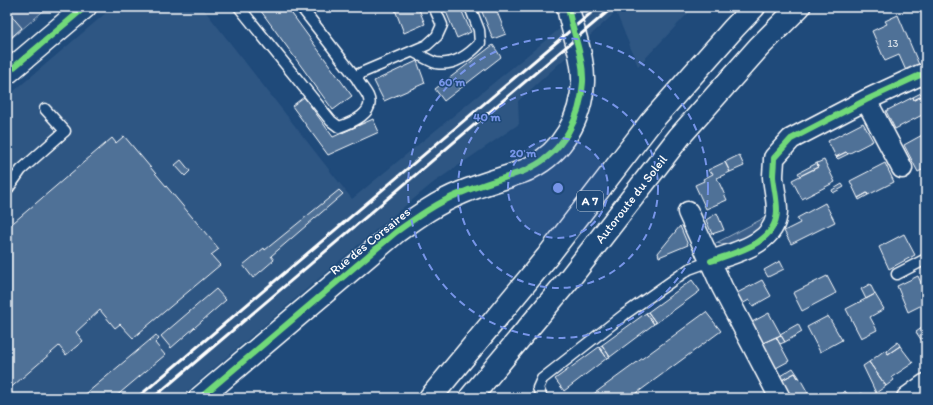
<svg xmlns="http://www.w3.org/2000/svg" width="933" height="405" font-family="Itim,sans-serif">
	<style>
		.built { fill: #2e5683 }
		.green { fill: #3c618b; stroke: #9eb0c5 }
		.building { fill: #507197; stroke: #fff }
		.lines { fill: none; stroke-linecap: round; stroke-linejoin: round }
		.lane-casing { stroke: #fff; stroke-width: 13 }
		.street-casing { stroke: #fff; stroke-width: 23 }
		.secondary-casing { stroke: #fff; stroke-width: 25 }
		.primary-casing { stroke: #fff; stroke-width: 25 }
		.highway-casing { stroke: #fff; stroke-width: 25 }
		.lane { stroke: #1f4a7a; stroke-width: 10 }
		.street { stroke: #1f4a7a; stroke-width: 20 }
		.secondary { stroke: #1f4a7a; stroke-width: 22 }
		.primary { stroke: #1f4a7a; stroke-width: 22 }
		.highway { stroke: #1f4a7a; stroke-width: 22 }
		.rail { stroke: #fff; stroke-width: 3 }
		.cycleway-casing { stroke: #1f4a7a; stroke-width: 8 }
		.cycleway { stroke: #71d979; stroke-width: 6 }
		.ring { fill: none; stroke: #7795e8; stroke-width: 2; stroke-dasharray: 7 5 }
		.labels { text-anchor: middle; dominant-baseline: central; stroke-width: 3; stroke-linejoin: round; paint-order: stroke }
		.number-label { font-size: 11px; fill: #d3dce5 }
		.shield { fill: #1f4a7a; stroke: #bcc9d7; stroke-width: 1 }
		.shield-label { font-size: 12px; font-weight: bold; fill: #fff }
		.street-label { font-size: 13px; fill: #fff; stroke: #1f4a7a }
		.centre { fill: #7795e8; stroke: #1f4a7a; stroke-width: 2 }
		.ring-label { font-size: 12px; text-anchor: middle; font-weight: bold; fill: #7795e8; stroke: #1f4a7a; stroke-width: 3; stroke-linejoin: round; paint-order: stroke }
	</style>
	<rect width="100%" height="100%" fill="#1f4a7a"/>
	<filter id="ink" filterUnits="userSpaceOnUse"><feTurbulence type="fractalNoise" baseFrequency=".025" numOctaves="2"/><feDisplacementMap in="SourceGraphic" scale="8" xChannelSelector="R" yChannelSelector="G"/><feConvolveMatrix kernelMatrix="1 2 1 2 8 2 1 2 1" color-interpolation-filters="sRGB"/></filter>
	<g filter="url(#ink)">
		<path class="built" d="M113,7H202L352,199L563,26L582,7H694L638,66L616,12L518,101L519,124L433,183L377,229L179,398H7V97Z"/>
		<path class="green" d="M7,7H48L7,42Z
			M766,217L763,229L731,246L716,243Z"/>
		<path class="building" d="M258,7H287L352,96L333,110Z
			M394,7H418L425,24L404,33Z
			M444,7H460L471,32L457,38Z
			M480,7H495L506,34L493,39Z
			M9,13L22,28L7,41V15Z
			M898,15L920,67L907,73L899,55L885,61L872,31L887,24L885,21Z
			M493,45L501,57L444,101L435,89Z
			M417,61L425,83L384,101L374,81Z
			M921,93L922,96L914,100L913,97Z
			M922,96L926,103V113L895,129L886,111L913,97L914,100Z
			M304,97L333,137L373,119L379,132L328,155L292,106Z
			M863,123L873,141L848,154L846,152L836,157L828,141Z
			M924,134L926,136V168L918,172L904,145Z
			M124,136L219,249L211,255L220,265L133,338L120,324L115,328L100,310L76,332L83,341L66,355L59,346L7,391V228L112,138L116,143Z
			M846,152L848,154L838,159L836,157Z
			M739,155L744,166L730,172L725,162Z
			M181,160L190,171L185,176L175,165Z
			M824,160L835,182L802,199L792,180L818,167L817,163Z
			M725,162L730,172L717,178L727,200L706,209L695,185L704,181L703,179L713,174L712,172L710,173L708,170Z
			M817,163L818,167L800,176L798,173Z
			M885,163L894,182L868,195L867,193L858,198L850,181Z
			M842,184L844,187L833,193L832,190Z
			M339,190L343,194L271,256L274,260L253,278L243,265L264,248L265,250Z
			M867,193L868,195L859,200L858,198Z
			M825,203L835,222L791,244L784,231L800,223L797,218Z
			M717,213L724,230L712,234L706,220Z
			M680,226L688,245L659,257L658,253Z
			M904,234L915,255L889,269L879,247Z
			M780,261L784,269L768,277L764,270Z
			M827,276L836,293L802,311L793,293Z
			M918,276L926,294V303L908,312L897,286Z
			M692,280L700,291L656,323L648,312Z
			M762,280L771,296L753,306L749,300L742,304L737,293Z
			M870,284L875,294L866,299L861,289Z
			M216,289L226,300L171,348L161,336Z
			M875,294L884,309L870,317L877,330L861,338L846,309Z
			M648,312L656,323L654,324L646,313Z
			M706,312L721,331L630,398H588Z
			M646,313L654,324L610,357L602,345Z
			M769,313L781,335L763,343L752,322Z
			M828,316L842,340L820,352L807,327Z
			M798,324L802,332L785,342L780,334Z
			M926,325V347L916,332Z
			M156,335L159,339L155,343L165,355L114,398H81Z
			M781,335L785,342L780,344L776,337Z
			M776,337L789,361L776,368L763,343Z
			M898,342L900,346L888,354L886,351Z
			M602,345L610,357L607,358L599,347Z
			M900,346L913,363L892,377L894,380L886,386L869,362L885,350L888,354Z
			M599,347L607,358L564,391L555,379Z
			M869,362L886,386L876,393L863,366Z
			M793,368L799,377L798,378L795,373L782,380L780,376Z
			M795,373L798,378L799,377L808,393L802,398H792L782,380Z
			M845,391L850,398H836Z
			M862,393L865,398H855Z
			M830,394L832,398H824L823,397Z"/>
		<g class="lines">
			<g class="lane-casing">
				<path id="lane" d="M239,7L331,121L339,127C351,123 376,113 368,96C365,90 360,85 357,79L361,73L427,45L437,36L442,25L434,7
					M301,7L357,79
					M414,52C420,55 429,61 436,63C454,66 468,56 480,43L479,30L470,7
					M7,190L21,170L65,131L45,109
					M897,274L926,259
					M542,398L538,388L542,379L625,314L689,269L711,261"/>
			</g>
			<g class="street-casing">
				<path id="street" d="M866,100L902,168
					M688,212L722,287L780,398
					M711,261C736,252 776,244 777,211C777,199 774,188 773,177C773,171 774,165 774,158L791,139L866,100L920,75L926,77"/>
			</g>
			<g class="secondary-casing">
				<path id="secondary" d="M200,398L396,232C417,217 438,202 461,193C477,186 494,181 510,176C517,173 524,172 530,168C563,152 581,118 583,82C584,57 572,31 568,7
					M908,398L926,385"/>
			</g>
			<g class="primary-casing">
				<path id="primary" d="M7,73L85,7"/>
			</g>
			<g class="highway-casing">
				<path id="highway" d="M430,398L547,257L650,123L734,28L754,7
					M470,398L570,278L680,136L759,47L799,7"/>
			</g>
			<use href="#lane" class="lane"/>
			<use href="#street" class="street"/>
			<use href="#secondary" class="secondary"/>
			<use href="#primary" class="primary"/>
			<use href="#highway" class="highway"/>
			<path class="rail" d="M137,398L598,7
				M153,398L613,7"/>
			<g class="cycleway-casing">
				<path id="cycleway" d="M7,73L85,7
					M711,261C736,252 776,244 777,211C777,199 774,188 773,177C773,171 774,165 774,158L791,139L866,100L920,75L926,77
					M200,398L396,232C417,217 438,202 461,193C477,186 494,181 510,176C517,173 524,172 530,168C563,152 581,118 583,82C584,57 572,31 568,7"/>
			</g>
			<use href="#cycleway" class="cycleway"/>
		</g>
	</g>
	<circle cx="558" cy="188" r="50" fill="#7795e8" fill-opacity=".12"/>
	<g class="ring">
		<circle cx="558" cy="188" r="50"/>
		<circle cx="558" cy="188" r="100"/>
		<circle cx="558" cy="188" r="150"/>
	</g>
	<g class="labels">
		<g class="number-label">
			<text x="893" y="43">13</text>
		</g>
		<rect class="shield" x="577" y="191" width="26" height="20" rx="3"/>
		<g class="shield-label">
			<text x="590" y="201">A 7</text>
		</g>
		<g class="street-label">
			<text transform="translate(631 199) rotate(-52)">Autoroute du Soleil</text>
			<text transform="translate(370 241) rotate(-39)">Rue des Corsaires</text>
		</g>
	</g>
	<circle cx="558" cy="188" r="6" class="centre"/>
	<g class="ring-label">
		<text x="452" y="86">60 m</text>
		<text x="487" y="121">40 m</text>
		<text x="523" y="157">20 m</text>
	</g>
	<rect width="933" height="405" fill="none" stroke="#1f4a7a" stroke-width="24"/>
	<rect x="12" y="12" width="909" height="381" fill="none" stroke="#fff" stroke-width="1.5" filter="url(#ink)"/>
</svg>
